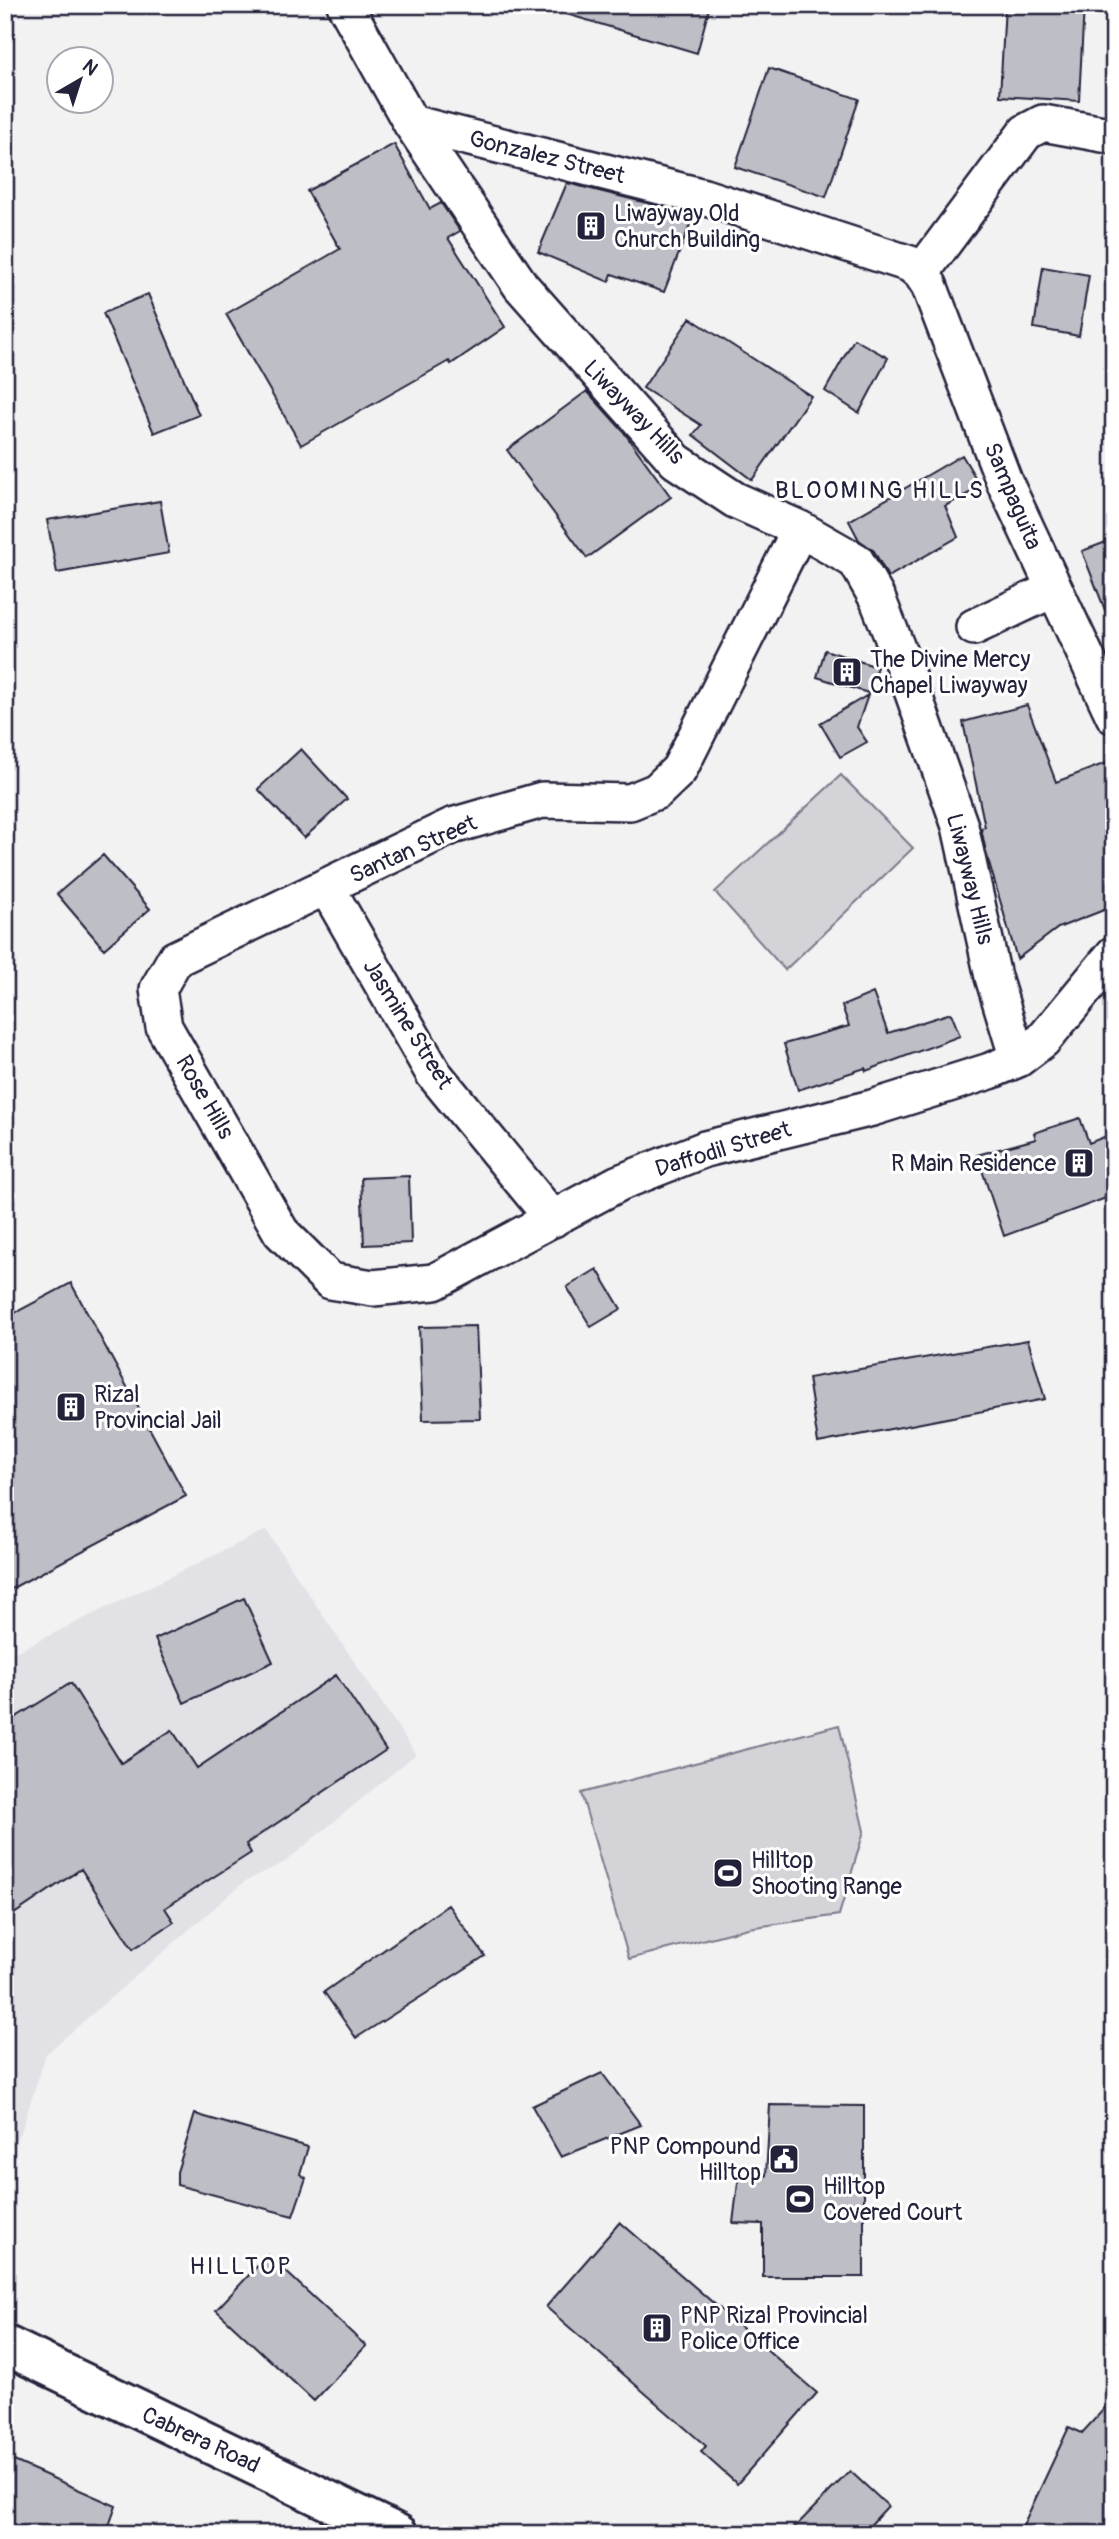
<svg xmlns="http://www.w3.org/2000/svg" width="1119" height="2539" font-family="Pangolin,sans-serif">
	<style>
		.built { fill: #e2e2e6 }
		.green { fill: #d3d3d8; stroke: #7a7a8a; stroke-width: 2 }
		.building { fill: #bebec6; stroke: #22223b; stroke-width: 2 }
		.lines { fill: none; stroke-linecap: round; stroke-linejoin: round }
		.minor-casing { stroke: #22223b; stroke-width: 40 }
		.secondary-casing { stroke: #22223b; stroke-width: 44 }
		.minor { stroke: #fff; stroke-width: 35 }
		.secondary { stroke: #fff; stroke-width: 38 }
		.labels { text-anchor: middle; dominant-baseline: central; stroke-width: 6; stroke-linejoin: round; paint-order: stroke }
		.street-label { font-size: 23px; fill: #22223b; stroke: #fff }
		.poi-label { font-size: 23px; fill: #22223b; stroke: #fff; text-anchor: start }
		.neighbourhood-label { font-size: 24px; letter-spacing: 2px; fill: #22223b; stroke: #fff }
	</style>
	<rect width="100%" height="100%" fill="#f2f2f3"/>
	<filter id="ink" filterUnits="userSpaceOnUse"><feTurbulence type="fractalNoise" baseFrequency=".0143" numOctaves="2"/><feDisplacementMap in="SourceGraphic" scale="14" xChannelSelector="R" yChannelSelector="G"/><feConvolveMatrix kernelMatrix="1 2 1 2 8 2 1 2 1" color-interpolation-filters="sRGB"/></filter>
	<g filter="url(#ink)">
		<path class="built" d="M266,1530L416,1754L285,1862L244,1882L46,2054L22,2129L5,2158V1657Z"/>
		<path class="green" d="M841,775L913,848L785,970L715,892Z
			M839,1725L864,1831L839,1915L748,1928L629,1959L581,1793Z"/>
		<path class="building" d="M564,5H710L697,53L563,13Z
			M1005,5H1084L1079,101L1000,96Z
			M769,68L859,99L826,197L735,167Z
			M394,144L430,209L441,203L460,231L448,238L505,327L451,364L449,361L301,445L226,314L340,249L307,191Z
			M567,183L659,206L691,222L664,292L612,274L609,282L538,252Z
			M1043,267L1089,275L1079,336L1034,328Z
			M148,294L199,415L154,433L103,313Z
			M690,318L811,396L752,480L693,435L701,425L643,388Z
			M854,339L888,358L859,413L825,391Z
			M587,391L623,431L671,497L587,558L507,450Z
			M962,455L981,487L945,506L958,537L888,577L874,551L859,540L849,521Z
			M160,501L169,553L57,573L47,520Z
			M1114,539V627L1112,628L1082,551Z
			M825,650L877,667L868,693L817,677Z
			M868,695L857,727L867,742L840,757L820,723Z
			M1027,705L1056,782L1114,760V906L1058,928L1017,959L986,852L981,828L985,827L963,722Z
			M301,749L347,799L304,838L258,789Z
			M103,855L150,909L104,949L57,894Z
			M873,993L888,1033L951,1013L960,1036L866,1071L865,1068L798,1090L784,1044L849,1026L842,1006Z
			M1080,1118L1089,1143L1114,1133V1195L1004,1236L977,1155L1036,1139L1034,1133Z
			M409,1176L411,1243L364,1245L361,1178Z
			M597,1269L621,1309L591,1327L567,1287Z
			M71,1283L186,1496L5,1592V1318Z
			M476,1326L480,1419L423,1420L419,1327Z
			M1028,1340L1045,1399L818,1443L808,1378Z
			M244,1598L273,1662L184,1703L155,1639Z
			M336,1675L386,1750L246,1844L251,1853L165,1908L174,1922L133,1949L81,1869L5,1920V1724L71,1683L121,1763L172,1730L197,1768Z
			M448,1905L485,1956L356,2038L324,1992Z
			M602,2073L641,2125L561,2157L532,2106Z
			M770,2105L864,2106V2277H763V2224L733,2223L739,2174L766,2176Z
			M195,2114L308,2147L300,2174L306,2178L293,2216L177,2185V2172Z
			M620,2222L817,2393L737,2484L701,2452L706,2446L546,2307Z
			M268,2255L366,2346L314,2401L216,2310Z
			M1114,2398V2534H1019L1069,2427L1082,2433Z
			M5,2457L116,2506L106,2534H5Z
			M850,2471L888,2506L862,2534H788Z"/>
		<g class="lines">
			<g class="minor-casing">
				<path id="minor" d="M345,5L411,123L521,286L676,461L735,500L800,529L856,561L878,600L900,656L960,826L993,977L1018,1059
					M411,123L704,197L910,264L921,273L929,285L1004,481L1114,716
					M921,273L1026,132L1043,123L1114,136
					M800,529L679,770L657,791L630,802L542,800L452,826L175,959L158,989L164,1027L281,1232L330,1281L373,1288L434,1282L619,1183L705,1149L872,1108L990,1071L1018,1059L1043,1040L1114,954
					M974,627L1054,589
					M327,888L434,1074L553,1219"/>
			</g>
			<g class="secondary-casing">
				<path id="secondary" d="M5,2345L398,2534"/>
			</g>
			<use href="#minor" class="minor"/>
			<use href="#secondary" class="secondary"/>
		</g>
	</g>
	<defs>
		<g id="building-square" transform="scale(1.575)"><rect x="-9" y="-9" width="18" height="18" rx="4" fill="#22223b" stroke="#fff"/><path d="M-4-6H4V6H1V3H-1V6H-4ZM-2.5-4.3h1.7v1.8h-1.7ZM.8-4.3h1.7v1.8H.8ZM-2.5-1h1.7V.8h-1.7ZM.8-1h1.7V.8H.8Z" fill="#fff"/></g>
		<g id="stadium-square" transform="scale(1.575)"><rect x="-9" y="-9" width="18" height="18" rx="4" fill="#22223b" stroke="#fff"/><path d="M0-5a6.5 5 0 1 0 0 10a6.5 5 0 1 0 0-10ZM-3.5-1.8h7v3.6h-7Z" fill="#fff"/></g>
		<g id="civic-square" transform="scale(1.575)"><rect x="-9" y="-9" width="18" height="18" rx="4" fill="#22223b" stroke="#fff"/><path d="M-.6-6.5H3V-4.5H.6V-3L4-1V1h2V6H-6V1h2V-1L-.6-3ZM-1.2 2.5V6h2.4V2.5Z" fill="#fff"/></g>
	</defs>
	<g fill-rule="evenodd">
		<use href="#building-square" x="591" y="226"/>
		<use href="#building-square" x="847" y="672"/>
		<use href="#building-square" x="1079" y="1163"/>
		<use href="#building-square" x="71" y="1407"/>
		<use href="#stadium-square" x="728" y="1873"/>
		<use href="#civic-square" x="784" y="2159"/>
		<use href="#stadium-square" x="800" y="2199"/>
		<use href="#building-square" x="657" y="2328"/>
	</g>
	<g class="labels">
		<g class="street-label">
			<text transform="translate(547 157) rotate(14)">Gonzalez Street</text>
			<text transform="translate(634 412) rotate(46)">Liwayway Hills</text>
			<text transform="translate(1013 496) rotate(67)">Sampaguita</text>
			<text transform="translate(413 849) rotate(-24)">Santan Street</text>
			<text transform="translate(970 879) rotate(76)">Liwayway Hills</text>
			<text transform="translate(408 1024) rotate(58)">Jasmine Street</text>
			<text transform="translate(205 1097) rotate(60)">Rose Hills</text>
			<text transform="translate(723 1149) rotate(-17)">Daffodil Street</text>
			<text transform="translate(201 2440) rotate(25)">Cabrera Road</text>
		</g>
		<g class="poi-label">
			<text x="614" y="213">Liwayway Old<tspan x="614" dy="26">Church Building</tspan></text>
			<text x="870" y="659">The Divine Mercy<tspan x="870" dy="26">Chapel Liwayway</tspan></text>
			<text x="1056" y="1163" text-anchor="end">R Main Residence</text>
			<text x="94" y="1394">Rizal<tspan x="94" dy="26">Provincial Jail</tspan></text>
			<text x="751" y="1860">Hilltop<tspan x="751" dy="26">Shooting Range</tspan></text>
			<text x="761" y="2146" text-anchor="end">PNP Compound<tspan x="761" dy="26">Hilltop</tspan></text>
			<text x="823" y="2186">Hilltop<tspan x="823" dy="26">Covered Court</tspan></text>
			<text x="680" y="2315">PNP Rizal Provincial<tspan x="680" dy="26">Police Office</tspan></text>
		</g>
		<g class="neighbourhood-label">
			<text x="880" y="490">BLOOMING HILLS</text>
			<text x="241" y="2266">HILLTOP</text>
		</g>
	</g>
	<rect width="1119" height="2539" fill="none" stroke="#fff" stroke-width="28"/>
	<rect x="14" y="14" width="1091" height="2511" fill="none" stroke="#22223b" stroke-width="2.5" filter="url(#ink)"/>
	<g transform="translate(80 80) rotate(39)"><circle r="33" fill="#ffffff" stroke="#a7a7b1" stroke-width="2"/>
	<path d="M0-5L12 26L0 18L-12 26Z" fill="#22223b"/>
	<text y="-10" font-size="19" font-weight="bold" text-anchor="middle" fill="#22223b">N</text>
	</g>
</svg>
